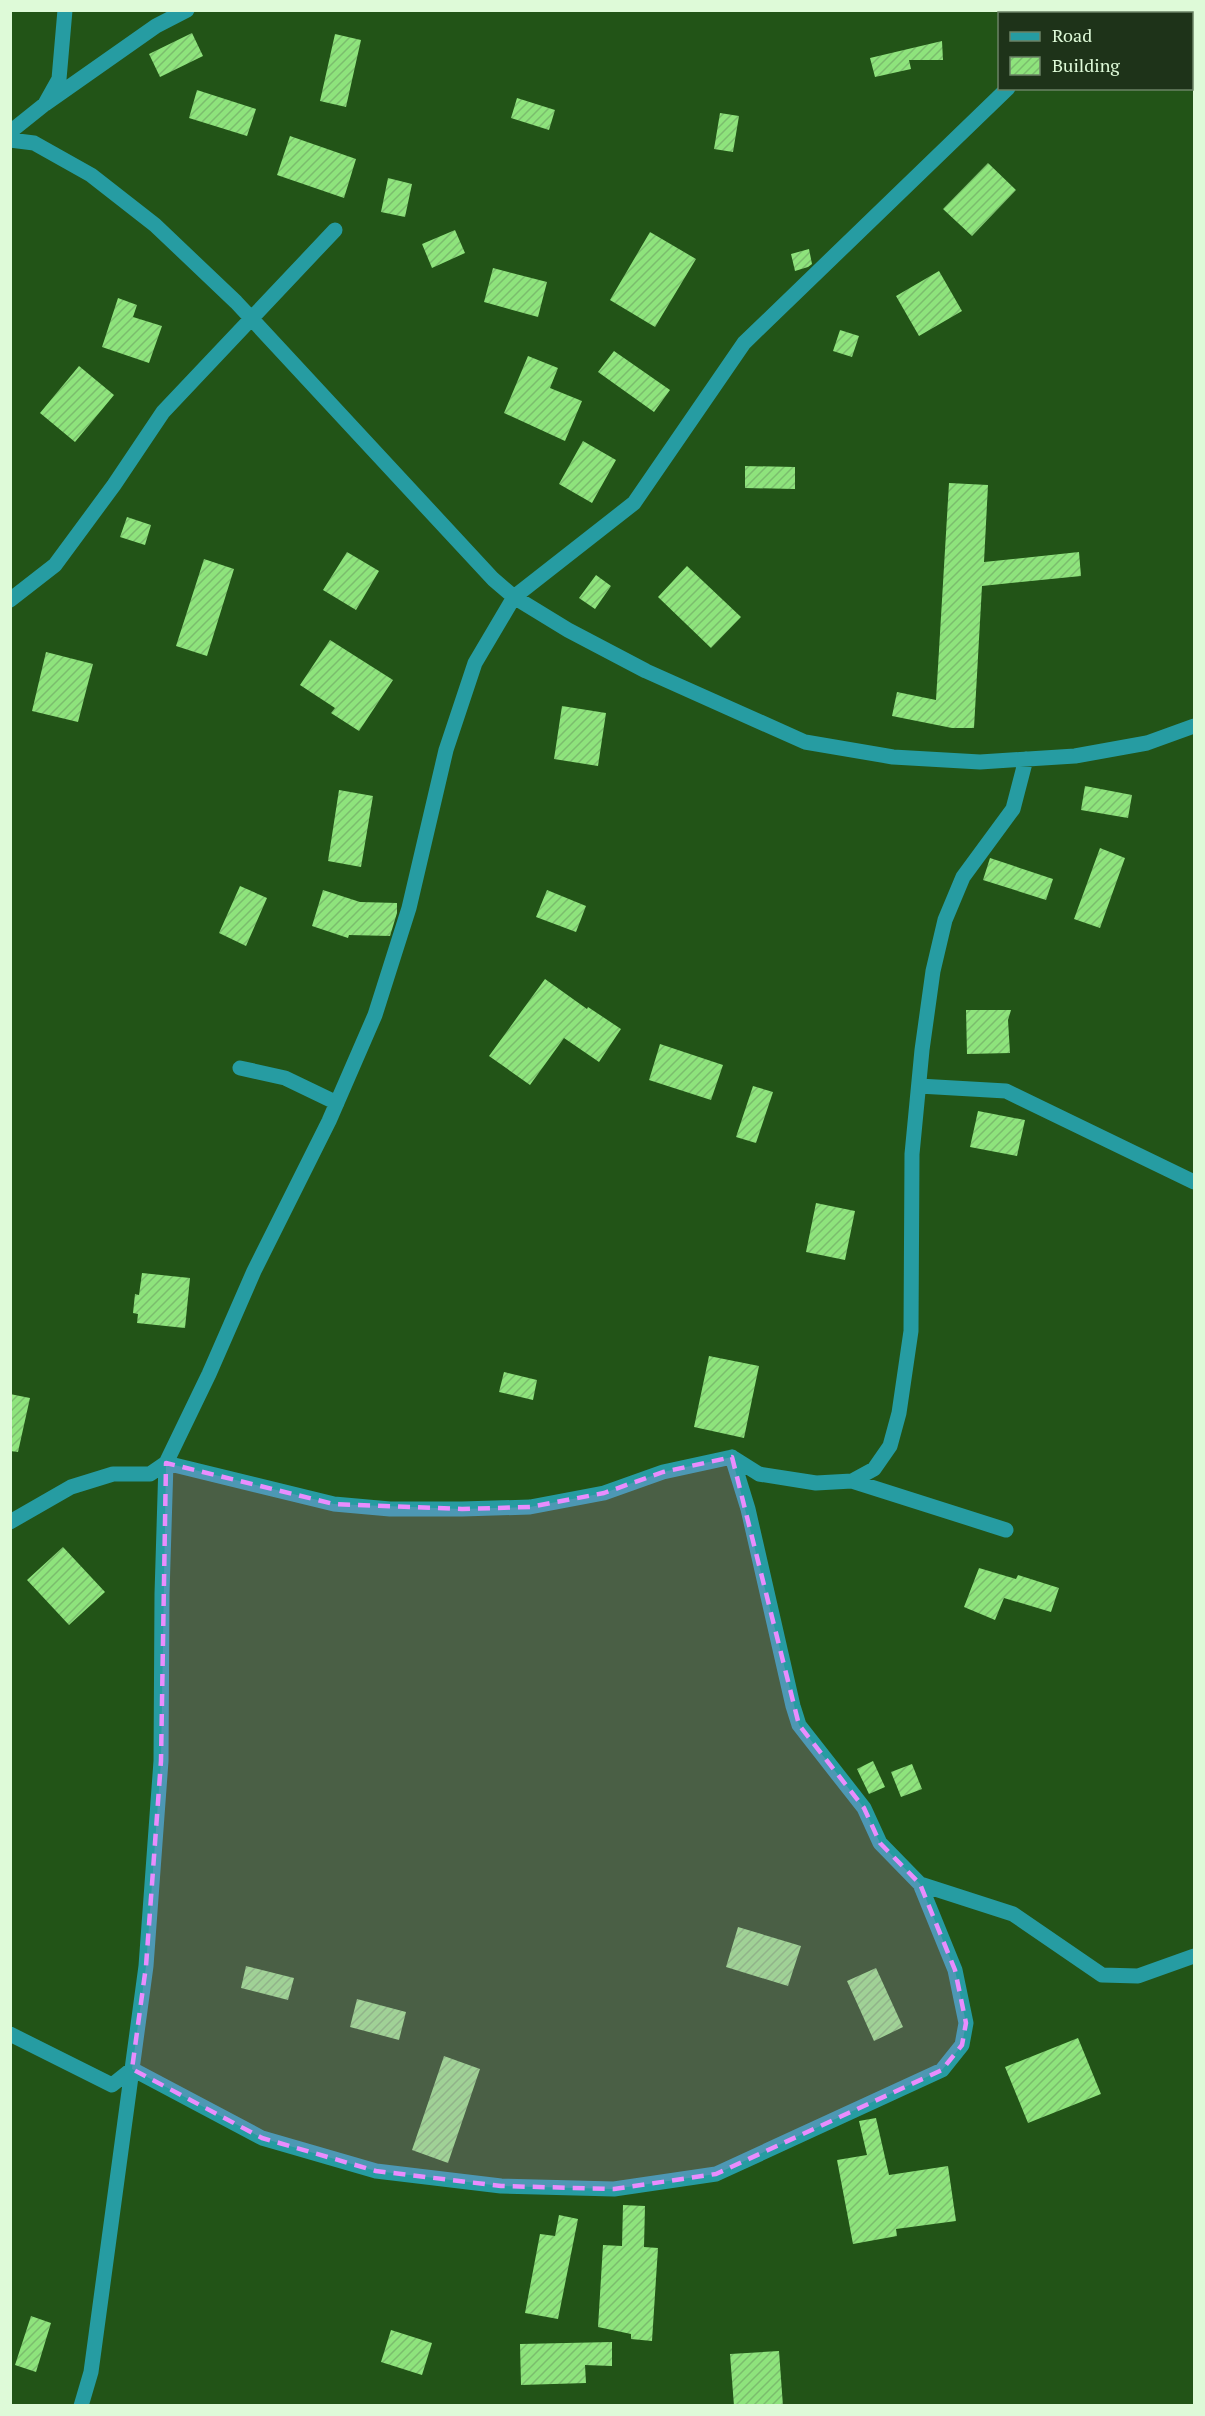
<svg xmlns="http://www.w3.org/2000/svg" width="1205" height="2416" font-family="'PT Serif',serif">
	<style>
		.building { fill: url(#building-hatch) }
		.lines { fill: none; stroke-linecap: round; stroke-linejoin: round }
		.minor { stroke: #269ca2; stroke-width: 15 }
		.marked { fill: #e98dfe; fill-opacity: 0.2; stroke: #e98dfe; stroke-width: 4.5; stroke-dasharray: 12 8; stroke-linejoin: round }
	</style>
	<defs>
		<pattern id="building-hatch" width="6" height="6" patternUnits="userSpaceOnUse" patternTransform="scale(1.5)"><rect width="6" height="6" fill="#8ee37c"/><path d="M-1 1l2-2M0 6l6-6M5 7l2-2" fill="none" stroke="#7bbd6d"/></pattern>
	</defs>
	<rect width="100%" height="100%" fill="#225417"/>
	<path class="building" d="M192,33L203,56L160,77L149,54Z
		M335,34L361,40L346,107L320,101Z
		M942,41L943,60H909L911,69L875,77L870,58Z
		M197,90L256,109L247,136L189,118Z
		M517,98L555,110L549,130L511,118Z
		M720,113L739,116L733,152L714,149Z
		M290,136L356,159L344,198L277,175Z
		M988,163L1016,190L972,236L943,209Z
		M388,178L412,184L405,217L381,212Z
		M455,230L465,253L432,268L422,244Z
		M650,232L696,259L655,327L610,300Z
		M809,249L812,264L808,267L795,271L791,254Z
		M493,268L547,282L538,317L484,302Z
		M939,271L962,311L919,336L896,296Z
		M118,298L137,305L133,317L162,326L149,363L102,347Z
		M840,330L859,336L852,357L833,351Z
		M614,351L670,390L654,412L598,372Z
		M528,356L558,368L550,388L582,401L565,441L504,413Z
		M79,366L114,395L75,442L40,413Z
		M583,441L616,460L592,503L559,484Z
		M745,466L795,467V489L745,488Z
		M949,483L988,485L984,562L1079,552L1081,576L982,586L974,728H952L892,716L897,692L936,700Z
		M127,517L151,525L145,545L120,537Z
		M347,552L379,571L356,610L323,590Z
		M204,559L234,569L207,656L176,646Z
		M687,566L741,617L711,648L658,597Z
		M596,575L611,586L595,609L579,598Z
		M330,640L393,680L359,731L331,713L335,708L300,685Z
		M46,652L93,664L78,722L32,711Z
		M562,706L606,713L598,766L554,759Z
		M1085,786L1132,795L1128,818L1081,810Z
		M339,790L373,796L361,867L328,861Z
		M1100,848L1125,858L1100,928L1074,919Z
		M990,858L1053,879L1046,900L983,880Z
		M240,886L267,898L246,946L219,933Z
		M323,890L360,902L397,903V913L390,936L349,935L348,938L312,926Z
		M547,890L586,906L576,932L536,917Z
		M545,979L587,1009L588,1007L621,1029L599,1062L564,1038L530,1085L489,1056Z
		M966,1010H1011L1008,1020L1010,1053L967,1054Z
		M660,1044L723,1065L711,1100L649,1080Z
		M753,1086L773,1092L756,1143L736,1137Z
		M978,1111L1025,1120L1017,1156L970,1147Z
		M816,1203L855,1211L845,1260L806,1252Z
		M142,1273L190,1278L185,1328L137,1323L138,1314L133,1313L135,1294L139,1295Z
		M709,1356L759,1366L744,1438L694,1427Z
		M504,1372L537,1380L533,1400L499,1392Z
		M10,1394L30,1398L18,1452L10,1451Z
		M63,1547L105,1592L69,1625L27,1580Z
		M979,1568L1016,1579L1018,1575L1059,1588L1051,1612L1004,1598L995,1620L964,1607Z
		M873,1761L885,1787L869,1794L857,1769Z
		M912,1764L922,1789L901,1797L891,1772Z
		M738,1927L801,1946L788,1986L726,1967Z
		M246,1966L294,1978L288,2000L241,1988Z
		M876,1968L903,2027L874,2041L847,1981Z
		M357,1999L406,2012L399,2040L350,2027Z
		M1078,2038L1101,2094L1028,2123L1005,2067Z
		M444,2056L480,2069L448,2163L412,2150Z
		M876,2118L889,2175L948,2166L956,2221L896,2229L897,2236L853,2244L837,2160L867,2155L859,2121Z
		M623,2205L645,2206L644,2247L658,2248L652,2341L631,2339V2334L598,2327L603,2245L622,2246Z
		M559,2215L578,2219L558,2319L525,2313L540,2234L555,2236Z
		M31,2316L51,2323L36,2372L15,2365Z
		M391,2330L432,2343L422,2375L381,2362Z
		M612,2342V2366L585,2365L586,2383L521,2385L520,2344Z
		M779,2351L783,2406H734L730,2354Z"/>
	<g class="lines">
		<path class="minor" d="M1092,14L1096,10
			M45,104L156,26L187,10
			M10,132L45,104L59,79L65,10
			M10,140L34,143L91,175L155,225L236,302L493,579L514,597L568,630L646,671L805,742L893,757L980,762L1075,756L1147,743L1194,726
			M10,600L55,565L114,485L163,412L335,230
			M240,1068L285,1078L337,1103
			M919,1086L1006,1091L1194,1182
			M852,1481L1006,1530
			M10,1522L71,1487L113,1474H150L166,1463L334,1504L390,1509H462L530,1507L604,1493L663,1472L732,1457L759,1474L816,1483L852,1481L874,1469L890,1446L899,1413L911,1331L912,1154L922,1050L933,971L945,920L963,877L1013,809L1026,759
			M920,1884L1013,1914L1102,1975L1138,1976L1194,1956
			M10,2034L112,2085L132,2069L262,2138L376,2171L501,2186L614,2189L716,2174L942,2070L962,2045L966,2023L955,1970L920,1884L880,1843L864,1808L799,1725L793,1706L748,1509L732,1457
			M81,2406L91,2372L146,1966L161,1761L162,1594L166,1463L209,1374L254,1271L329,1121L375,1015L409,908L446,750L475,663L514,597L634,503L744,343L1008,88"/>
	</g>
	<path class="marked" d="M732,1457L799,1725L864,1808L880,1843L920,1884L955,1970L966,2023L962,2045L942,2070L716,2174L614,2189L501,2186L376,2171L262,2138L132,2069L146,1966L161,1761L166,1463L334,1504L462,1509L530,1507L604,1493L663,1472Z"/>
	<rect width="1205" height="2416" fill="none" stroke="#defad8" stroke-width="24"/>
	<rect x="998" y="12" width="195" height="78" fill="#1e3319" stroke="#6b8365" stroke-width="1.5"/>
	<rect x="1010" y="32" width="30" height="9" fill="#269ca2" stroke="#6b8365" stroke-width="1.5"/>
	<text x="1052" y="42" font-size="18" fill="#defad8">Road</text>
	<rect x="1010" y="57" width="30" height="18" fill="url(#building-hatch)" stroke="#6b8365" stroke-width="1.5"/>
	<text x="1052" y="72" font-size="18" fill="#defad8">Building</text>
</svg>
